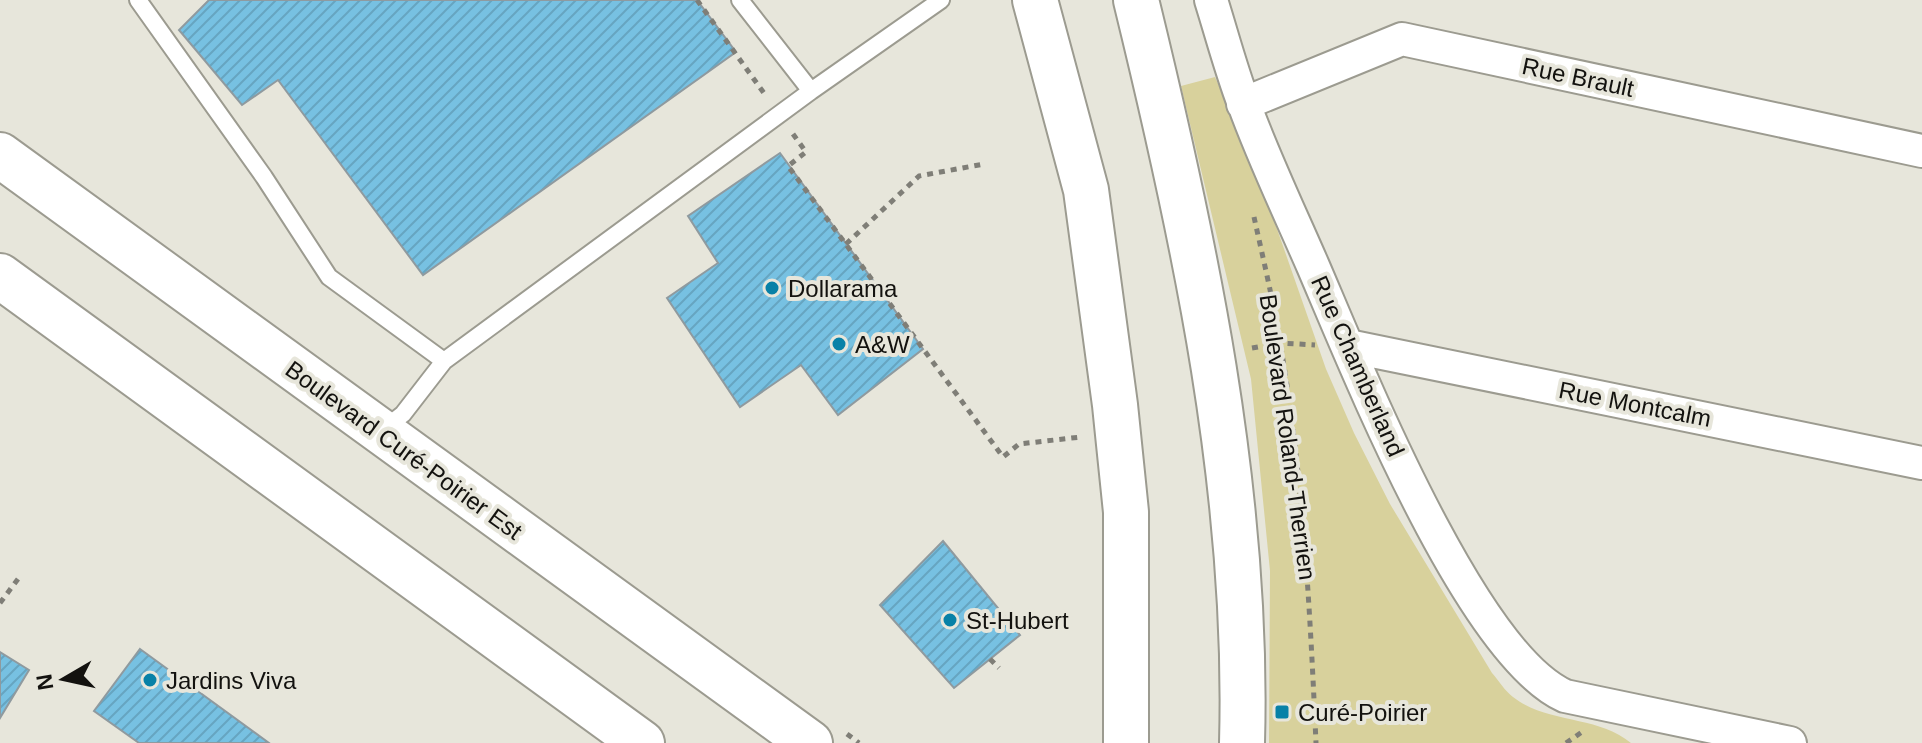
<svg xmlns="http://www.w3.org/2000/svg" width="1922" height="743" font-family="Helvetica,sans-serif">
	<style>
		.grass { fill: #d8d19c }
		.building { fill: url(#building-hatch); stroke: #8f9a9f; stroke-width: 2 }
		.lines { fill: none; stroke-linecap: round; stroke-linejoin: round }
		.service-casing { stroke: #9c9b90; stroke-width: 20 }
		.minor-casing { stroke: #9c9b90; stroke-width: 36 }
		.secondary-casing { stroke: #9c9b90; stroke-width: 48 }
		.path { stroke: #7f7e77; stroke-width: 5; stroke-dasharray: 6 6; stroke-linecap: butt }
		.service { stroke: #fff; stroke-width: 16 }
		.minor { stroke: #fff; stroke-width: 32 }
		.secondary { stroke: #fff; stroke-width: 44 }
		.poi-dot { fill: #0881a7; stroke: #e7e6db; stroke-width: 3 }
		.labels { text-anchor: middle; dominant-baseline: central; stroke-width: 8; stroke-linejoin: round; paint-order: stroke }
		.street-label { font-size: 24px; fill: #13120f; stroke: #e7e6db }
		.poi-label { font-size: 24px; fill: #13120f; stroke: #e7e6db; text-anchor: start }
	</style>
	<defs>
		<pattern id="building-hatch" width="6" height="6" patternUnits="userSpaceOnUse" patternTransform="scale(2)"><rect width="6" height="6" fill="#77c1e2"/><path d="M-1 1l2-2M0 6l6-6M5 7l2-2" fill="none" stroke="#66a5c1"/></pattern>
	</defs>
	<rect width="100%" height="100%" fill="#e7e6db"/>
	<path class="grass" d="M1215,77L1255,166L1326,369L1354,433L1390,504L1492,673C1499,681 1505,691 1513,697C1548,724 1598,715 1631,743H1269L1270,571L1251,379L1181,86Z"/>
	<path class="building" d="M209,0H697L736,52L423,275L278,80L242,105L179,30Z
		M780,153L923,349L838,415L801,365L740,407L667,298L718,263L688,216Z
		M943,541L1020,635L954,688L880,605Z
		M140,649L269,743H139L94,711Z
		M0,652L29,670L0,718Z"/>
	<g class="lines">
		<g class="service-casing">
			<path id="service" d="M138,0L264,177L329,277L444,361
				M740,0L811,91
				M384,429L403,414L444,361L811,91L941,0"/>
		</g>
		<g class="minor-casing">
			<path id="minor" d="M1211,0C1222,35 1231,70 1244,104C1264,159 1290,213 1313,266C1356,366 1470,653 1565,696L1790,743
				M1243,104L1402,39L1922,151
				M1348,346L1922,463"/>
		</g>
		<g class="secondary-casing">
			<path id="secondary" d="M1035,0L1086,190L1115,405L1126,512V743
				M1136,0C1195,241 1249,493 1242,743
				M0,155L810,743
				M0,276L642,743"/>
		</g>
		<path class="path" d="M697,0L766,96
			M793,134L806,152L788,166L1003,457L1019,444L1081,437
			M1254,217C1263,258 1273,300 1280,342C1303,474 1310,609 1316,743
			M846,244L919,176L984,164
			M1252,348L1280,343L1315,345
			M0,603L18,579
			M990,659L999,668
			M847,734L859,743
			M1566,743L1582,732"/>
		<use href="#service" class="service"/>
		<use href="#minor" class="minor"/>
		<use href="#secondary" class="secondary"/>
	</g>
	<g class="poi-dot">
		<circle cx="772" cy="288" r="8"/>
		<circle cx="839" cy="344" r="8"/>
		<circle cx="950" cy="620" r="8"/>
		<circle cx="150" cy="680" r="8"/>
		<rect x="1274" y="704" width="16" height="16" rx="4"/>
	</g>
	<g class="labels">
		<g class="street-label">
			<text transform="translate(1578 77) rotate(12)">Rue Brault</text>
			<text transform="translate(1358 366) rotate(66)">Rue Chamberland</text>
			<text transform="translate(1635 404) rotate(11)">Rue Montcalm</text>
			<text transform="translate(1288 437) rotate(82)">Boulevard Roland-Therrien</text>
			<text transform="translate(404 450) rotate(36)">Boulevard Curé-Poirier Est</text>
		</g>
		<g class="poi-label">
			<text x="788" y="288">Dollarama</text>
			<text x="855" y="344">A&amp;W</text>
			<text x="966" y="620">St-Hubert</text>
			<text x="166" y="680">Jardins Viva</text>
			<text x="1298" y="712">Curé-Poirier</text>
		</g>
	</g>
	<g transform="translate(64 679) rotate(261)" stroke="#e7e6db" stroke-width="6" paint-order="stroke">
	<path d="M0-6L14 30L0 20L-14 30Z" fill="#13120f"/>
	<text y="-12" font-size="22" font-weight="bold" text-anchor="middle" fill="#13120f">N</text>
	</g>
</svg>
